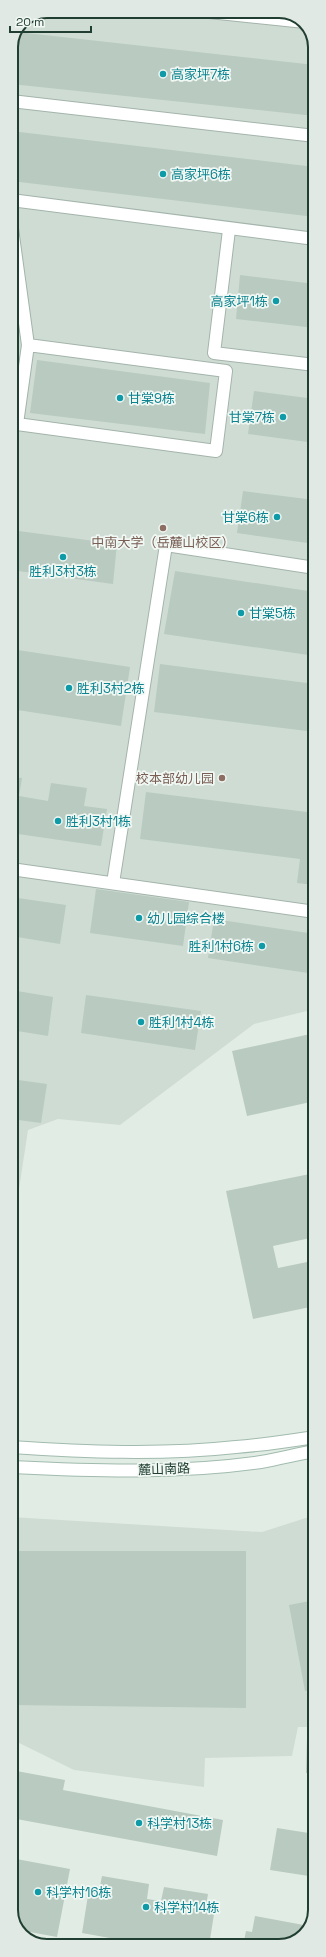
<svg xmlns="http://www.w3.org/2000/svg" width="326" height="1957" font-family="'Space Grotesk','Noto Sans SC',sans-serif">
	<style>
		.built { fill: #cfdcd4 }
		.building { fill: #b9cac0 }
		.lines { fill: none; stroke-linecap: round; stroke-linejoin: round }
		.service-casing { stroke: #a3b4ab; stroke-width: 14 }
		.minor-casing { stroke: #a3b4ab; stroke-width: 14 }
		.secondary-casing { stroke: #a1bbae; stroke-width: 14 }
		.service { stroke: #fff; stroke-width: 12 }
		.minor { stroke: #fff; stroke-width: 12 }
		.secondary { stroke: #fff; stroke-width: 12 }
		.culture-dot { fill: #0f9aa8; stroke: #f1f8f4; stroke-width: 1.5 }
		.education-dot { fill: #8d6e63; stroke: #f1f8f4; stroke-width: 1.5 }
		.labels { text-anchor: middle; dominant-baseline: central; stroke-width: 3.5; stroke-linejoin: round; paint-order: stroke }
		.culture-label { font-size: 13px; fill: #0d838f; stroke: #f1f8f4; text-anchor: start }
		.education-label { font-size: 13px; fill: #785e54; stroke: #f1f8f4 }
		.street-label { font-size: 13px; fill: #203e31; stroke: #f1f8f4 }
		.rim { fill: none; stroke: #203e31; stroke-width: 2 }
	</style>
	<rect width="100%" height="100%" fill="#e1ece5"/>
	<path class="built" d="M47,11H283L305,22L315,43V1009L254,1024L120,1125L58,1119L28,1130L11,1242V47L22,21Z
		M315,1515V1727H298L292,1756L205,1758L204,1787L74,1770L11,1739V1517L262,1532Z"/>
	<path class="building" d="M17,32L315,65V116L11,84V47Z
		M11,131L315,167V217L11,181Z
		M240,275L315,284V328L236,319Z
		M37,360L210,383L205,434L30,413Z
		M254,391L315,399V443L248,434Z
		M243,491L315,500V544L237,533Z
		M11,530L117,544L113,584L11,570Z
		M175,571L315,592V656L164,634Z
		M11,649L130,667L121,726L11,709Z
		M160,664L315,684V732L154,712Z
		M11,777L22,778L19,796L48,801L51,783L87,788L84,806L107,809L101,846L11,833Z
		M146,792L315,813V885L297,883L300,859L140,839Z
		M96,889L189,902L183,946L90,933Z
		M11,897L66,905L60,944L11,936Z
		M214,919L315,934V974L208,958Z
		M11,990L53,997L48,1036L11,1030Z
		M86,995L201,1011L195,1050L81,1033Z
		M315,1033V1101L247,1116L232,1051Z
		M11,1079L47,1084L41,1123L11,1119Z
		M315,1173V1237L273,1246L278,1268L312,1261L315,1273V1306L253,1319L226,1191Z
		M11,1551H246V1708L11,1705Z
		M315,1600V1689L305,1691L289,1605Z
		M307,1738L315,1739V1774L306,1773Z
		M11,1770L65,1780L63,1790L223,1820L217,1856L11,1818Z
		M277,1828L315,1834V1877L270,1870Z
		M11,1858L70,1869L57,1937L19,1930L11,1914Z
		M102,1876L149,1884L147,1899L161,1901L164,1887L208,1894L205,1912L214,1914L209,1946H154L82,1933L89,1889L99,1891Z
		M255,1916L309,1926L306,1934L283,1946H243L246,1931L252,1932Z"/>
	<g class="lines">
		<g class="service-casing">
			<path id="service" d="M11,101L315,136
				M11,221L28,345L17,424L216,451L226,371L28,345
				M229,230L214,353L315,365
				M113,883L166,545L315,568"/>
		</g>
		<g class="minor-casing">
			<path id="minor" d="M200,11L305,22
				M11,200L315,239
				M11,869L315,912"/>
		</g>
		<g class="secondary-casing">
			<path id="secondary" d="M11,1447C85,1452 162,1455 236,1447C263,1445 289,1441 315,1437
				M11,1467C94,1471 178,1474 261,1462C279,1459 297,1454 315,1451"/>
		</g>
		<use href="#service" class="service"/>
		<use href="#minor" class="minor"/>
		<use href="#secondary" class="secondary"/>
	</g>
	<g class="culture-dot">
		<circle cx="163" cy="74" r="4"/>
		<circle cx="163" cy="174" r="4"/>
		<circle cx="276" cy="301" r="4"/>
		<circle cx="120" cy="398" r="4"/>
		<circle cx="283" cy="417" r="4"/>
		<circle cx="277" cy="517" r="4"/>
		<circle cx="63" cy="557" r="4"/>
		<circle cx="241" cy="613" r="4"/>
		<circle cx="69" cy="688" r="4"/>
		<circle cx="58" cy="821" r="4"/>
		<circle cx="139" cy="918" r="4"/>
		<circle cx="262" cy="946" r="4"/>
		<circle cx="141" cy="1022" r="4"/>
		<circle cx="139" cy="1823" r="4"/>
		<circle cx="38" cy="1892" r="4"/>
		<circle cx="146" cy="1907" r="4"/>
	</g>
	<g class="education-dot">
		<circle cx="163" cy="528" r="4"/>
		<circle cx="222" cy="778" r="4"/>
	</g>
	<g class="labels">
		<g class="culture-label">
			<text x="171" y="74">高家坪7栋</text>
			<text x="171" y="174">高家坪6栋</text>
			<text x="268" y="301" text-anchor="end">高家坪1栋</text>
			<text x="128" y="398">甘棠9栋</text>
			<text x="275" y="417" text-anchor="end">甘棠7栋</text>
			<text x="269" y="517" text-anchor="end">甘棠6栋</text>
			<text x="63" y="571" text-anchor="middle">胜利3村3栋</text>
			<text x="249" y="613">甘棠5栋</text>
			<text x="77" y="688">胜利3村2栋</text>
			<text x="66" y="821">胜利3村1栋</text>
			<text x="147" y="918">幼儿园综合楼</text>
			<text x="254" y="946" text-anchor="end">胜利1村6栋</text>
			<text x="149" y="1022">胜利1村4栋</text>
			<text x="147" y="1823">科学村13栋</text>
			<text x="46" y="1892">科学村16栋</text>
			<text x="154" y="1907">科学村14栋</text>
		</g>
		<g class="education-label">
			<text x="163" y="542">中南大学（岳麓山校区）</text>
			<text x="214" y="778" text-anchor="end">校本部幼儿园</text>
		</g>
		<g class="street-label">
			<text transform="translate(164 1469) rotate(-2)">麓山南路</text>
		</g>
	</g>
	<path d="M0 0H326V1957H0ZM47 18H279A29 29 0 0 1 308 47V1910A29 29 0 0 1 279 1939H47A29 29 0 0 1 18 1910V47A29 29 0 0 1 47 18Z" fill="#e0e9e4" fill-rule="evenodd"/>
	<path class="rim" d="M47 18H279A29 29 0 0 1 308 47V1910A29 29 0 0 1 279 1939H47A29 29 0 0 1 18 1910V47A29 29 0 0 1 47 18Z"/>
	<path d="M10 26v6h81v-6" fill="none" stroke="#203e31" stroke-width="2"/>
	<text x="16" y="26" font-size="12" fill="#203e31" stroke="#f1f8f4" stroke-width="3" paint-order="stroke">20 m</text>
</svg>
